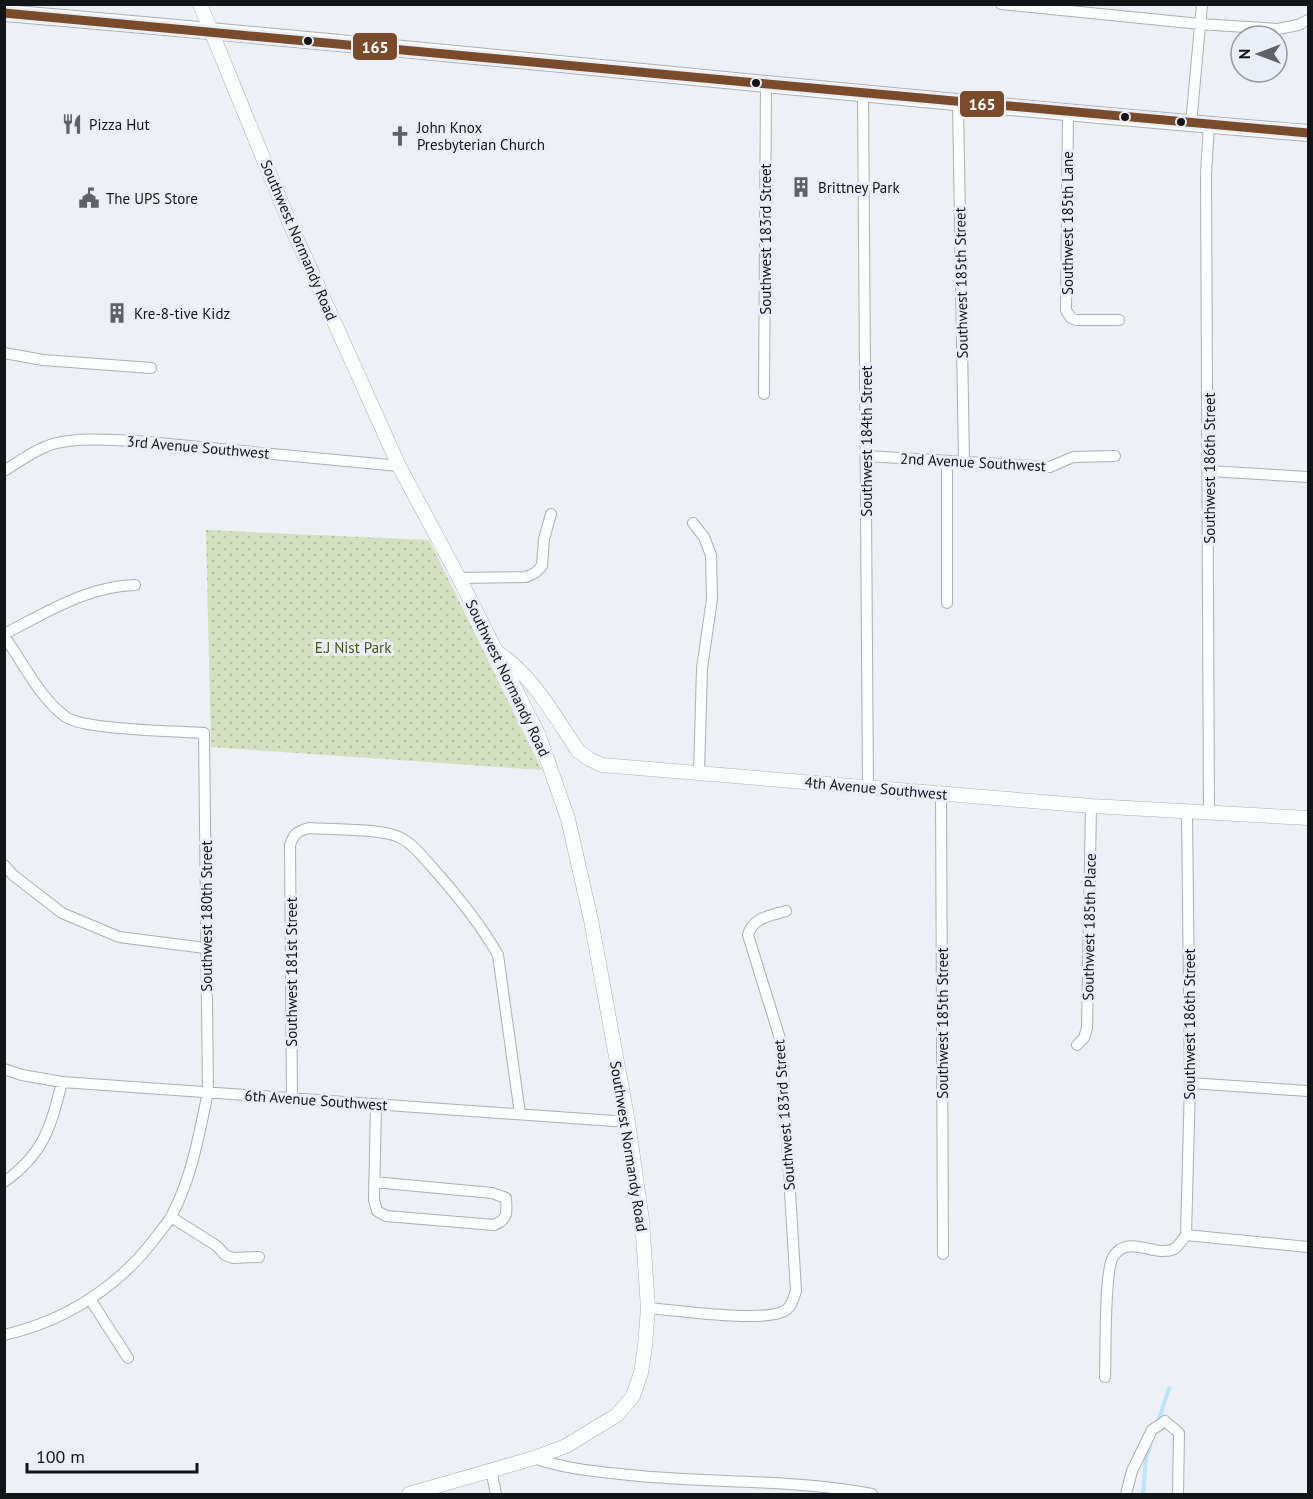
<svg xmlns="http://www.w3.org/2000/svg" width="1313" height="1499" font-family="'PT Sans',sans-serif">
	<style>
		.park { fill: url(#park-dots) }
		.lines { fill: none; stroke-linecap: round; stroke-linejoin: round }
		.stream { stroke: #b9e5f7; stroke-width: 4 }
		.minor-casing { stroke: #acaeb1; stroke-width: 12 }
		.tertiary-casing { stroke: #acaeb1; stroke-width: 15 }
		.primary-casing { stroke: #acaeb1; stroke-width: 18 }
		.minor { stroke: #fcfdfd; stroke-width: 10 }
		.tertiary { stroke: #fcfdfd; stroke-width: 14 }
		.primary { stroke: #fcfdfd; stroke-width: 16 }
		.bus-1-casing { stroke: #eaeff7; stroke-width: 14 }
		.bus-1 { stroke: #7a4b2a; stroke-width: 9 }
		.bus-dot { fill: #131417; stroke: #eaeff7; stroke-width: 2 }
		.labels { text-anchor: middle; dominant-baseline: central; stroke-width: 6; stroke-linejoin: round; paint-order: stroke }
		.poi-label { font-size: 15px; fill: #131417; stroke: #eaeff7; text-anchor: start }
		.street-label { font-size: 15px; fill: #131417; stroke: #eaeff7 }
		.park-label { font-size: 15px; fill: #465308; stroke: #eaeff7 }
		.line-badge { stroke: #eaeff7; stroke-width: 2 }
		.badge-label { font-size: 16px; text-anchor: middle; font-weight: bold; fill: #fff }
	</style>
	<defs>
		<pattern id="park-dots" width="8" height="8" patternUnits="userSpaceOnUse" patternTransform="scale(1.5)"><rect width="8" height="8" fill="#d5e0c0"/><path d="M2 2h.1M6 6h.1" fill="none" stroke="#b6bfa4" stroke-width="1.8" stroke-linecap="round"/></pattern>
	</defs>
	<rect width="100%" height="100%" fill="#edf0f4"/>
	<path class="park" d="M206,530L429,540L542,770L211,747Z"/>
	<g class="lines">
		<path class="stream" d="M1158,1422L1169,1388
			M1143,1494L1146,1458L1150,1446"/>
		<g class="minor-casing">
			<path id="minor" d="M1001,4L1200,24L1278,29L1298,25L1308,20
				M863,94L868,787
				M958,103L964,462
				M1068,113L1066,310L1071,318L1076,320H1119
				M1191,124L1202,4
				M1209,125L1206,174L1209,812
				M4,353L43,360L151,368
				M764,394L766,85
				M866,456L1050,467L1073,457L1115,456
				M947,461V603
				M4,471C20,461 36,449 53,444C80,437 110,440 137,441L399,466
				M1209,471L1308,477
				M693,523L704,537L711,555L712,599L702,668L699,774
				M459,578L526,577L535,573L542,566L544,539L551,514
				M4,634C46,613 87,586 135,585
				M4,636C22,661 41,700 66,717C84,730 178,731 204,733L208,1092C199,1134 192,1177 172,1215C168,1223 161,1230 156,1237C119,1287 65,1321 4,1335
				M941,793L943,1254
				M4,865L13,875L62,913L119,937L205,948
				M1077,1045L1084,1038L1087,1028L1091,806
				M4,1069L22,1075L62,1082L628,1122
				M1190,1083L1308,1091
				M292,1098L290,845C294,834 297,831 309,828C333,830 382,828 401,838C413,844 423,857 431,866C456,894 480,923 498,955L520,1114
				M4,1182C44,1154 51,1126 62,1082
				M374,1182L492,1193L506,1198C507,1212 508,1220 494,1225L386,1216L377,1211L374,1200L376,1105
				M171,1217L217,1246L225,1255L233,1258L259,1257
				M1186,1235L1190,1083L1187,812
				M1186,1235L1308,1247
				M90,1299L128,1358
				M648,1308C675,1310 764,1323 784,1311C792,1307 793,1299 796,1291L781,1042L748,935C753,917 770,916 786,911
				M1105,1377C1106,1355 1104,1272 1113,1257C1127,1233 1155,1258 1174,1249C1179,1246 1182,1240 1186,1235
				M534,1458C562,1468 590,1471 620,1474C703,1484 789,1478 872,1494
				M491,1470L496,1494
				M1126,1494L1132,1471L1152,1430L1165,1421L1179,1433L1178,1494"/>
		</g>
		<g class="tertiary-casing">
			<path id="tertiary" d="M200,4L291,226L399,466L459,578L539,736L568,819L591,920L628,1122L642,1220L648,1308L645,1346L641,1373L633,1396L617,1415L566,1446L534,1458L409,1494
				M497,652C533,676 554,715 578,751L589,759L602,765L1091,806L1308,818"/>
		</g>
		<g class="primary-casing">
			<path id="primary" d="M4,13C439,49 873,98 1308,133"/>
		</g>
		<use href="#minor" class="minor"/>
		<use href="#tertiary" class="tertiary"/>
		<use href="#primary" class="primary"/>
		<g class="bus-1-casing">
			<path id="bus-1" d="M4,13C439,51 873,96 1308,133"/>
		</g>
		<use href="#bus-1" class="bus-1"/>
	</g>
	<defs>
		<g id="restaurant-bare" transform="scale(1.62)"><path d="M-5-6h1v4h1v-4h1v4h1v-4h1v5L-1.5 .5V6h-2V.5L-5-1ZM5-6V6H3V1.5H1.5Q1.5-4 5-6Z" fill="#5f6164" stroke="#eaeff7" stroke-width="2.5" paint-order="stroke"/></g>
		<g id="church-bare" transform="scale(1.62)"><path d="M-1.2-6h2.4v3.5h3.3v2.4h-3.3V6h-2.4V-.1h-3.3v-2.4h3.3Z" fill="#5f6164" stroke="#eaeff7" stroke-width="2.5" paint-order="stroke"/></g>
		<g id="building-bare" transform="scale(1.62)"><path d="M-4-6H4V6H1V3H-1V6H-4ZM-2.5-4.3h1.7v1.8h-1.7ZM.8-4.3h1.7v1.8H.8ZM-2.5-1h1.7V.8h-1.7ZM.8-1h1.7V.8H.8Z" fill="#5f6164" stroke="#eaeff7" stroke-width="2.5" paint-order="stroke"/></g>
		<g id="civic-bare" transform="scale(1.62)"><path d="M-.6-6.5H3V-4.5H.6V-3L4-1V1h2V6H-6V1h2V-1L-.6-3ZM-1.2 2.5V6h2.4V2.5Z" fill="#5f6164" stroke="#eaeff7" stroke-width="2.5" paint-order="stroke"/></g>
	</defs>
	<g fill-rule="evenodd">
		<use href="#restaurant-bare" x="72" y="124"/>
		<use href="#church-bare" x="400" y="136"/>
		<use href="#building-bare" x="801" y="187"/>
		<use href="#civic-bare" x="89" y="198"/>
		<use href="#building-bare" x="117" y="313"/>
	</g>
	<g class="bus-dot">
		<circle cx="308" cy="41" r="5"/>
		<circle cx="756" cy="83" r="5"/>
		<circle cx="1125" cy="117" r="5"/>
		<circle cx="1181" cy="122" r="5"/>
	</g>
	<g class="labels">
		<g class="poi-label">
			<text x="89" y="124">Pizza Hut</text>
			<text x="417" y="127">John Knox<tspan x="417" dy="17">Presbyterian Church</tspan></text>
			<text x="818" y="187">Brittney Park</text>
			<text x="106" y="198">The UPS Store</text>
			<text x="134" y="313">Kre-8-tive Kidz</text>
		</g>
		<g class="street-label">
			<text transform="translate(1067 223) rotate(-90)">Southwest 185th Lane</text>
			<text transform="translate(765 239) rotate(-90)">Southwest 183rd Street</text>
			<text transform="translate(299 240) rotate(67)">Southwest Normandy Road</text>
			<text transform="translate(961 283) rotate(-91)">Southwest 185th Street</text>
			<text transform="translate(866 441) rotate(-90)">Southwest 184th Street</text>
			<text transform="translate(198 447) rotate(5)">3rd Avenue Southwest</text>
			<text transform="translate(973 462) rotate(3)">2nd Avenue Southwest</text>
			<text transform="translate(1209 468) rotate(-90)">Southwest 186th Street</text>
			<text transform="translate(508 678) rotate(64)">Southwest Normandy Road</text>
			<text transform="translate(876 788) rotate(5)">4th Avenue Southwest</text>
			<text transform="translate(206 916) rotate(-90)">Southwest 180th Street</text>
			<text transform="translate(1089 927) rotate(-89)">Southwest 185th Place</text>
			<text transform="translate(291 972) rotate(-90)">Southwest 181st Street</text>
			<text transform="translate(942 1023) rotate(-90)">Southwest 185th Street</text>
			<text transform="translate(1189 1024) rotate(-90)">Southwest 186th Street</text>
			<text transform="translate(316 1100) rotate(4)">6th Avenue Southwest</text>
			<text transform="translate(784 1115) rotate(-94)">Southwest 183rd Street</text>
			<text transform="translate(629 1146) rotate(81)">Southwest Normandy Road</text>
		</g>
		<g class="park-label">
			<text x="353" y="647">E.J Nist Park</text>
		</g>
	</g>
	<g class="line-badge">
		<rect x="352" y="32" width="46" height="29" rx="6" fill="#7a4b2a"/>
		<rect x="959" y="90" width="46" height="28" rx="6" fill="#7a4b2a"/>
	</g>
	<g class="badge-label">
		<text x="375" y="53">165</text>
		<text x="982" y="110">165</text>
	</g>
	<rect width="1313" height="1499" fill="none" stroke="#131417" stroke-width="12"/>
	<g transform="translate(1259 54) rotate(270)"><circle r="28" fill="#eaeff7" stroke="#94979d" stroke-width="1.5"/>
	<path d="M0-4.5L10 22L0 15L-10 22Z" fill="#5f6164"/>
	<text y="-9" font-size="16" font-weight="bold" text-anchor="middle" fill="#131417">N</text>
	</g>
	<path d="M27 1463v9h170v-9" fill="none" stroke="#131417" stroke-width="3"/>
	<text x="36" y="1463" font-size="18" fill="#131417" stroke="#eaeff7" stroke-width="4.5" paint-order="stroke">100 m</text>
</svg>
